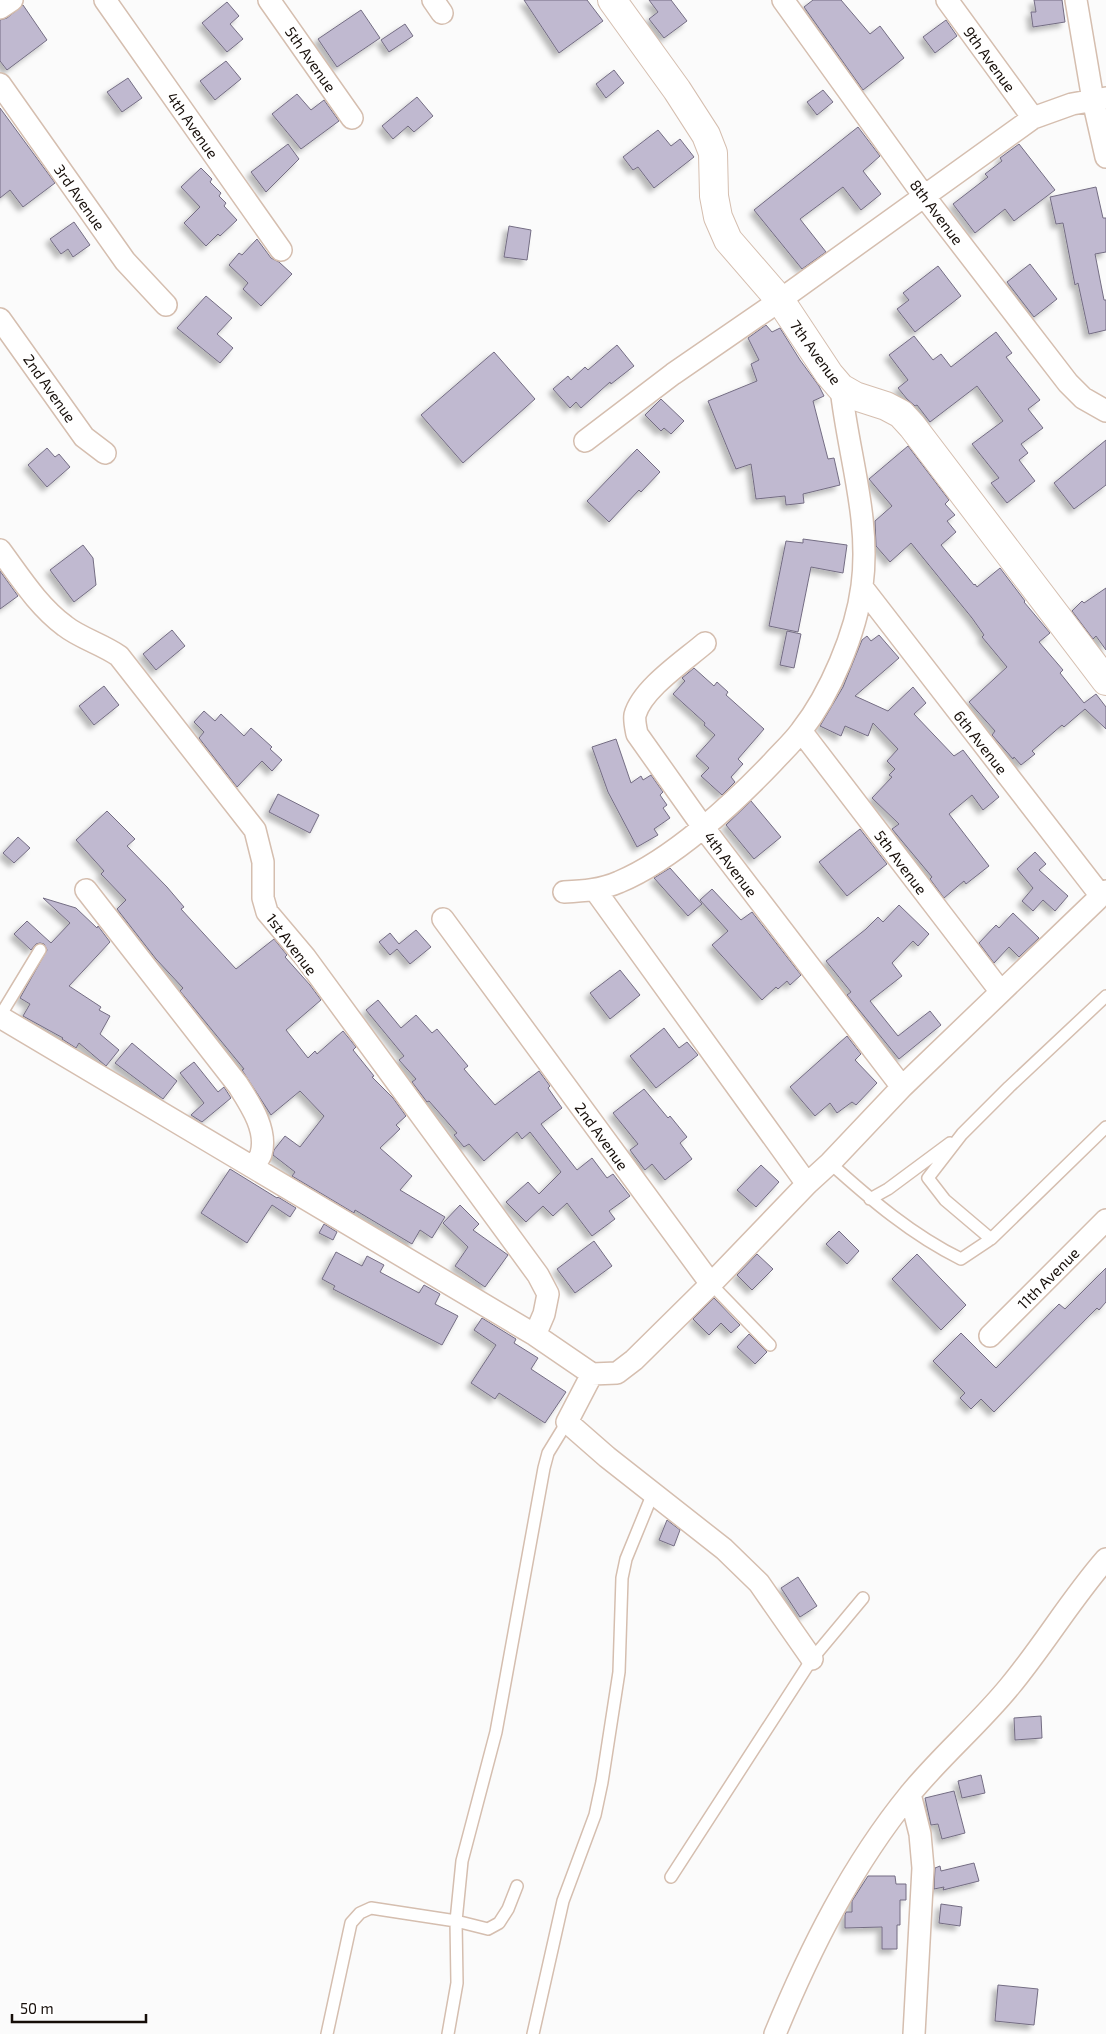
<svg xmlns="http://www.w3.org/2000/svg" width="1106" height="2034" font-family="'Exo 2',sans-serif">
	<style>
		.building { fill: #c0b9d0; stroke: #746d83; filter: url(#shadow) }
		.lines { fill: none; stroke-linecap: round; stroke-linejoin: round }
		.service-casing { stroke: #d5beaf; stroke-width: 14 }
		.minor-casing { stroke: #d5beaf; stroke-width: 24 }
		.tertiary-casing { stroke: #d5beaf; stroke-width: 30 }
		.service { stroke: #fff; stroke-width: 11 }
		.minor { stroke: #fff; stroke-width: 21 }
		.tertiary { stroke: #fff; stroke-width: 28 }
		.labels { text-anchor: middle; dominant-baseline: central; stroke-width: 5; stroke-linejoin: round; paint-order: stroke }
		.street-label { font-size: 15px; fill: #160e09; stroke: #fff }
	</style>
	<defs>
		<filter id="shadow"><feDropShadow dx="-4.5" dy="4.5" stdDeviation="2.5" flood-color="#0004"/></filter>
	</defs>
	<rect width="100%" height="100%" fill="#fbfbfb"/>
	<path class="building" d="M524,0H587L603,21L559,53Z
		M649,0H671L687,21L664,38L649,19L658,12Z
		M813,0H841L870,34L880,26L904,58L863,90L804,7Z
		M1034,0H1062L1065,22L1033,27L1031,12H1036Z
		M227,2L239,16L230,24L243,39L227,52L202,23Z
		M23,5L47,40L7,70L0,61V20L7,18Z
		M361,10L380,38L337,67L318,39Z
		M946,20L957,36L935,53L923,37Z
		M405,24L413,36L389,52L381,40Z
		M226,61L241,79L215,100L200,81Z
		M614,70L624,83L606,98L596,84Z
		M128,78L142,98L122,112L107,92Z
		M823,90L833,102L817,115L807,102Z
		M297,94L311,110L324,100L339,121L301,149L272,114Z
		M417,97L433,116L414,132L408,126L393,139L382,126Z
		M0,108L55,183L23,207L10,190L0,198Z
		M858,127L880,156L863,171L881,194L861,210L843,187L800,219L826,252L802,269L754,210Z
		M658,130L671,146L680,139L694,157L654,188L638,167L633,170L623,157Z
		M288,144L299,159L266,192L251,172Z
		M1019,144L1055,190L1014,221L1005,209L975,233L953,204L988,177L985,174L1002,161L1000,158Z
		M201,168L212,179L210,182L221,193L219,196L226,203L224,206L237,220L220,236L218,234L206,246L184,223L200,207L181,187Z
		M1096,187L1103,218H1106V252L1095,254L1104,300H1106V330L1089,334L1078,283L1075,285L1063,223L1056,224L1050,197Z
		M74,222L90,245L73,257L68,249L61,254L50,239Z
		M509,226L531,230L527,260L504,257Z
		M257,239L271,258L279,262L292,274L261,306L243,289L248,283L229,265L239,253L242,255Z
		M1030,264L1057,299L1034,317L1007,282Z
		M938,266L961,296L915,332L897,309L909,300L903,293Z
		M206,296L232,318L217,334L233,348L220,363L177,328Z
		M766,325L772,332L780,328L800,360L819,386L824,396L813,401L828,459L834,458L840,485L803,494L804,503L786,505L785,496L756,499L751,464L736,469L708,401L757,381L751,364L759,360L748,338Z
		M996,332L1012,353L1006,357L1040,400L1028,409L1043,428L1021,444L1028,453L1019,460L1035,481L1007,503L991,483L999,478L972,444L1003,421L977,386L930,422L917,405L915,406L907,399L898,388L908,380L889,355L914,336L933,360L941,354L951,367Z
		M617,345L634,366L611,384L610,382L581,408L576,402L570,408L553,389L568,376L571,380L585,367L588,370Z
		M494,352L535,399L463,463L421,415Z
		M661,399L684,421L671,434L664,428L661,431L645,415Z
		M1106,440V485L1074,509L1054,483Z
		M908,446L949,500L945,504L955,515L947,521L956,532L941,545L974,585L975,584L977,587L1000,568L1025,601L1024,602L1050,633L1039,642L1063,670L1060,673L1084,703L1096,694L1106,707V729L1085,709L1064,727L1062,725L1032,751L1035,754L1021,765L1014,757L1013,759L992,735L995,731L969,702L1007,667L982,637L984,635L972,618L911,543L890,562L876,546L875,521L892,506L869,479Z
		M47,448L55,457L59,454L70,467L47,487L28,465Z
		M637,449L660,472L641,492L639,490L609,522L587,501Z
		M803,539L847,545L843,573L811,567L798,632L769,626L786,541L803,543Z
		M83,545L93,558L96,585L74,602L50,570Z
		M0,571L18,596L0,609Z
		M1106,588V650L1096,636L1093,639L1072,611L1082,601L1084,603Z
		M172,630L185,646L156,670L143,654Z
		M787,631L801,634L794,668L780,665Z
		M879,635L899,658L855,696L888,711L913,687L926,703L914,714L954,756L963,750L999,797L983,810L972,795L949,814L989,866L966,884L964,881L944,898L930,879L932,877L892,829L899,824L872,798L892,777L889,775L895,769L887,761L898,749L873,723L868,736L845,726L841,736L820,726L843,687L862,640L867,636L871,641Z
		M694,668L714,686L717,682L728,692L726,695L764,729L738,759L743,764L731,777L735,782L722,795L701,776L709,768L696,756L715,735L704,725L705,723L673,694L685,681L682,678Z
		M104,686L119,705L94,725L79,706Z
		M204,711L215,721L221,714L244,736L251,728L272,747L270,749L282,760L272,771L262,761L237,787L199,738L204,732L194,722Z
		M616,739L631,783L641,776L643,780L651,775L663,792L660,795L667,805L663,808L670,818L654,829L658,835L637,847L608,792L592,747Z
		M278,794L319,815L310,833L269,812Z
		M751,801L781,837L754,859L726,825Z
		M107,811L135,839L127,846L167,887L184,907L181,909L236,969L274,939L287,955L285,957L310,985L321,1000L286,1030L308,1058L315,1051L317,1054L343,1031L356,1047L353,1050L374,1076L372,1077L393,1098L406,1116L396,1125L400,1129L380,1148L412,1176L400,1190L445,1217L432,1238L420,1230L412,1244L355,1210L354,1213L292,1176L295,1172L273,1155L274,1150L285,1136L300,1147L324,1116L300,1091L271,1115L242,1070L244,1069L180,991L183,988L156,959L117,909L126,900L101,874L104,871L76,840Z
		M860,829L887,864L847,896L819,862Z
		M18,837L30,848L14,863L3,853Z
		M1035,852L1046,864L1039,870L1068,896L1055,911L1043,900L1033,911L1022,901L1033,888L1017,869Z
		M670,868L702,904L688,916L654,878Z
		M712,889L741,920L752,912L801,975L790,985L787,981L778,989L776,987L762,1000L712,945L728,931L700,900Z
		M43,898L76,908L97,928L98,926L110,942L69,986L101,1007L99,1010L110,1016L100,1034L119,1050L106,1066L79,1043L76,1048L62,1039L63,1038L23,1016L30,1004L20,998L47,950L44,944L40,943L36,944L31,950L14,934L27,921L51,943L70,923Z
		M899,905L929,934L918,946L913,941L892,963L902,976L870,1001L898,1036L930,1011L941,1025L899,1059L847,995L851,992L826,961L866,929L878,917L883,922Z
		M1013,913L1039,938L1019,957L1009,947L994,963L979,943L996,925L999,928Z
		M416,930L431,947L410,964L397,949L390,955L379,942L390,933L399,944Z
		M620,970L640,995L610,1019L590,993Z
		M378,1000L401,1028L416,1015L432,1033L437,1029L468,1066L464,1069L495,1105L539,1071L550,1086L548,1088L562,1108L541,1124L577,1170L592,1158L607,1178L613,1174L630,1196L609,1211L615,1219L592,1236L567,1203L553,1216L543,1206L526,1222L506,1202L528,1182L539,1194L561,1172L530,1132L522,1139L517,1132L484,1161L469,1144L464,1147L454,1135L457,1133L429,1101L427,1102L412,1082L416,1079L399,1060L404,1056L366,1010Z
		M664,1028L679,1048L687,1042L698,1055L656,1088L630,1056Z
		M847,1036L861,1054L855,1060L877,1083L856,1105L852,1102L837,1113L830,1103L815,1116L790,1087Z
		M132,1043L177,1081L163,1099L115,1063Z
		M194,1062L218,1092L224,1087L231,1098L202,1122L191,1115L204,1103L180,1073Z
		M644,1089L668,1118L670,1116L687,1137L680,1143L692,1159L665,1180L652,1164L645,1170L630,1150L638,1144L613,1113Z
		M761,1165L779,1182L756,1207L737,1190Z
		M230,1169L277,1198L278,1197L296,1208L290,1217L272,1205L247,1243L201,1213Z
		M460,1205L479,1224L473,1230L508,1255L485,1287L455,1266L468,1247L443,1223Z
		M324,1224L337,1232L333,1240L319,1233Z
		M839,1231L859,1251L847,1264L826,1244Z
		M594,1241L612,1266L575,1293L557,1269Z
		M336,1252L362,1266L367,1256L384,1265L380,1272L419,1293L424,1285L440,1294L435,1304L458,1316L442,1345L333,1289L335,1286L322,1279Z
		M757,1254L773,1269L752,1290L737,1275Z
		M917,1254L966,1305L941,1330L892,1279Z
		M1106,1268V1302L1099,1310L1097,1308L994,1412L981,1399L971,1409L960,1398L965,1393L933,1361L961,1333L996,1368L1059,1304L1065,1309Z
		M714,1298L740,1325L731,1333L721,1323L709,1335L693,1319Z
		M482,1318L516,1339L514,1343L538,1358L531,1369L566,1392L545,1423L499,1393L495,1399L471,1383L496,1345L474,1330Z
		M749,1334L767,1352L755,1364L737,1347Z
		M667,1520L680,1530L674,1546L659,1540Z
		M798,1577L817,1606L800,1617L781,1588Z
		M1041,1716L1042,1738L1015,1740L1014,1718Z
		M981,1775L985,1793L962,1798L958,1781Z
		M954,1791L965,1833L942,1839L938,1824L931,1825L925,1798Z
		M974,1863L979,1881L943,1890L944,1887L934,1889L935,1868L940,1866L941,1871Z
		M868,1876H895L896,1884H906V1900H900V1925H897V1949H882V1927L845,1928V1915L846,1912H852V1901Z
		M941,1904L962,1907L960,1926L939,1923Z
		M998,1985L1038,1989L1034,2025L995,2021Z"/>
	<g class="lines">
		<g class="service-casing">
			<path id="service" d="M0,1016L40,950
				M830,1163C870,1199 912,1235 961,1259L991,1239L945,1200L928,1178L962,1134L1009,1087L1106,996
				M870,1199L888,1189L950,1143
				M991,1239L1106,1127
				M711,1284L770,1345
				M671,1877L812,1659L863,1598
				M327,2034L351,1923L360,1913L371,1908L456,1921L488,1929L499,1923L508,1909L517,1886
				M448,2034L457,1983L456,1921L462,1861L496,1732L544,1468L548,1453L567,1422
				M533,2034L563,1901L595,1815L602,1782L619,1672L622,1578L626,1559L653,1493"/>
		</g>
		<g class="minor-casing">
			<path id="minor" d="M105,0L281,250
				M269,0L352,118
				M433,0L442,13
				M783,0L924,196L1068,383L1083,398L1106,411
				M947,0L1033,118
				M1076,0L1093,100L1106,157
				M0,8L12,0
				M0,84L125,261L166,305
				M0,319L84,437L105,453
				M585,441L673,374L766,310L1033,118L1072,104L1106,98
				M0,550C20,577 38,606 65,626C80,638 102,644 119,656L255,830L263,862V898L267,912L305,957L538,1275L548,1294L544,1314L535,1335
				M862,587L1101,896
				M705,643C684,661 642,689 635,715C634,721 636,729 637,734L703,827L902,1087
				M801,731L1001,992
				M86,890L238,1085C250,1104 268,1130 261,1154C260,1158 255,1163 252,1167
				M595,890L807,1184
				M564,892C583,891 601,890 619,882C672,860 734,803 773,762C782,752 793,742 801,731C830,694 856,633 862,586C871,519 848,454 841,388
				M443,919L711,1284
				M0,1017L535,1335L592,1374L617,1373L634,1360L711,1284L807,1184L830,1163L902,1087L1106,891
				M990,1336L1106,1220
				M592,1374L567,1422L607,1457L724,1549L759,1583L812,1659
				M910,1794L920,1834L923,1868L914,2034
				M775,2034C810,1949 852,1865 910,1794C941,1756 979,1724 1010,1686C1044,1645 1071,1599 1106,1559"/>
		</g>
		<g class="tertiary-casing">
			<path id="tertiary" d="M612,0L677,90L706,135L713,153L714,196L718,217L728,240L780,300L829,374L841,388L855,396L886,406L901,414L912,426L1106,681"/>
		</g>
		<use href="#service" class="service"/>
		<use href="#minor" class="minor"/>
		<use href="#tertiary" class="tertiary"/>
	</g>
	<g class="labels">
		<g class="street-label">
			<text transform="translate(311 59) rotate(55)">5th Avenue</text>
			<text transform="translate(990 59) rotate(54)">9th Avenue</text>
			<text transform="translate(193 125) rotate(55)">4th Avenue</text>
			<text transform="translate(80 197) rotate(55)">3rd Avenue</text>
			<text transform="translate(937 212) rotate(53)">8th Avenue</text>
			<text transform="translate(816 352) rotate(54)">7th Avenue</text>
			<text transform="translate(50 388) rotate(55)">2nd Avenue</text>
			<text transform="translate(981 742) rotate(52)">6th Avenue</text>
			<text transform="translate(901 862) rotate(53)">5th Avenue</text>
			<text transform="translate(731 864) rotate(53)">4th Avenue</text>
			<text transform="translate(292 944) rotate(53)">1st Avenue</text>
			<text transform="translate(602 1136) rotate(54)">2nd Avenue</text>
			<text transform="translate(1048 1278) rotate(-45)">11th Avenue</text>
		</g>
	</g>
	<path d="M12 2014v8h134v-8" fill="none" stroke="#160e09" stroke-width="2.5"/>
	<text x="20" y="2014" font-size="15" fill="#160e09" stroke="#ffffff" stroke-width="4" paint-order="stroke">50 m</text>
</svg>
